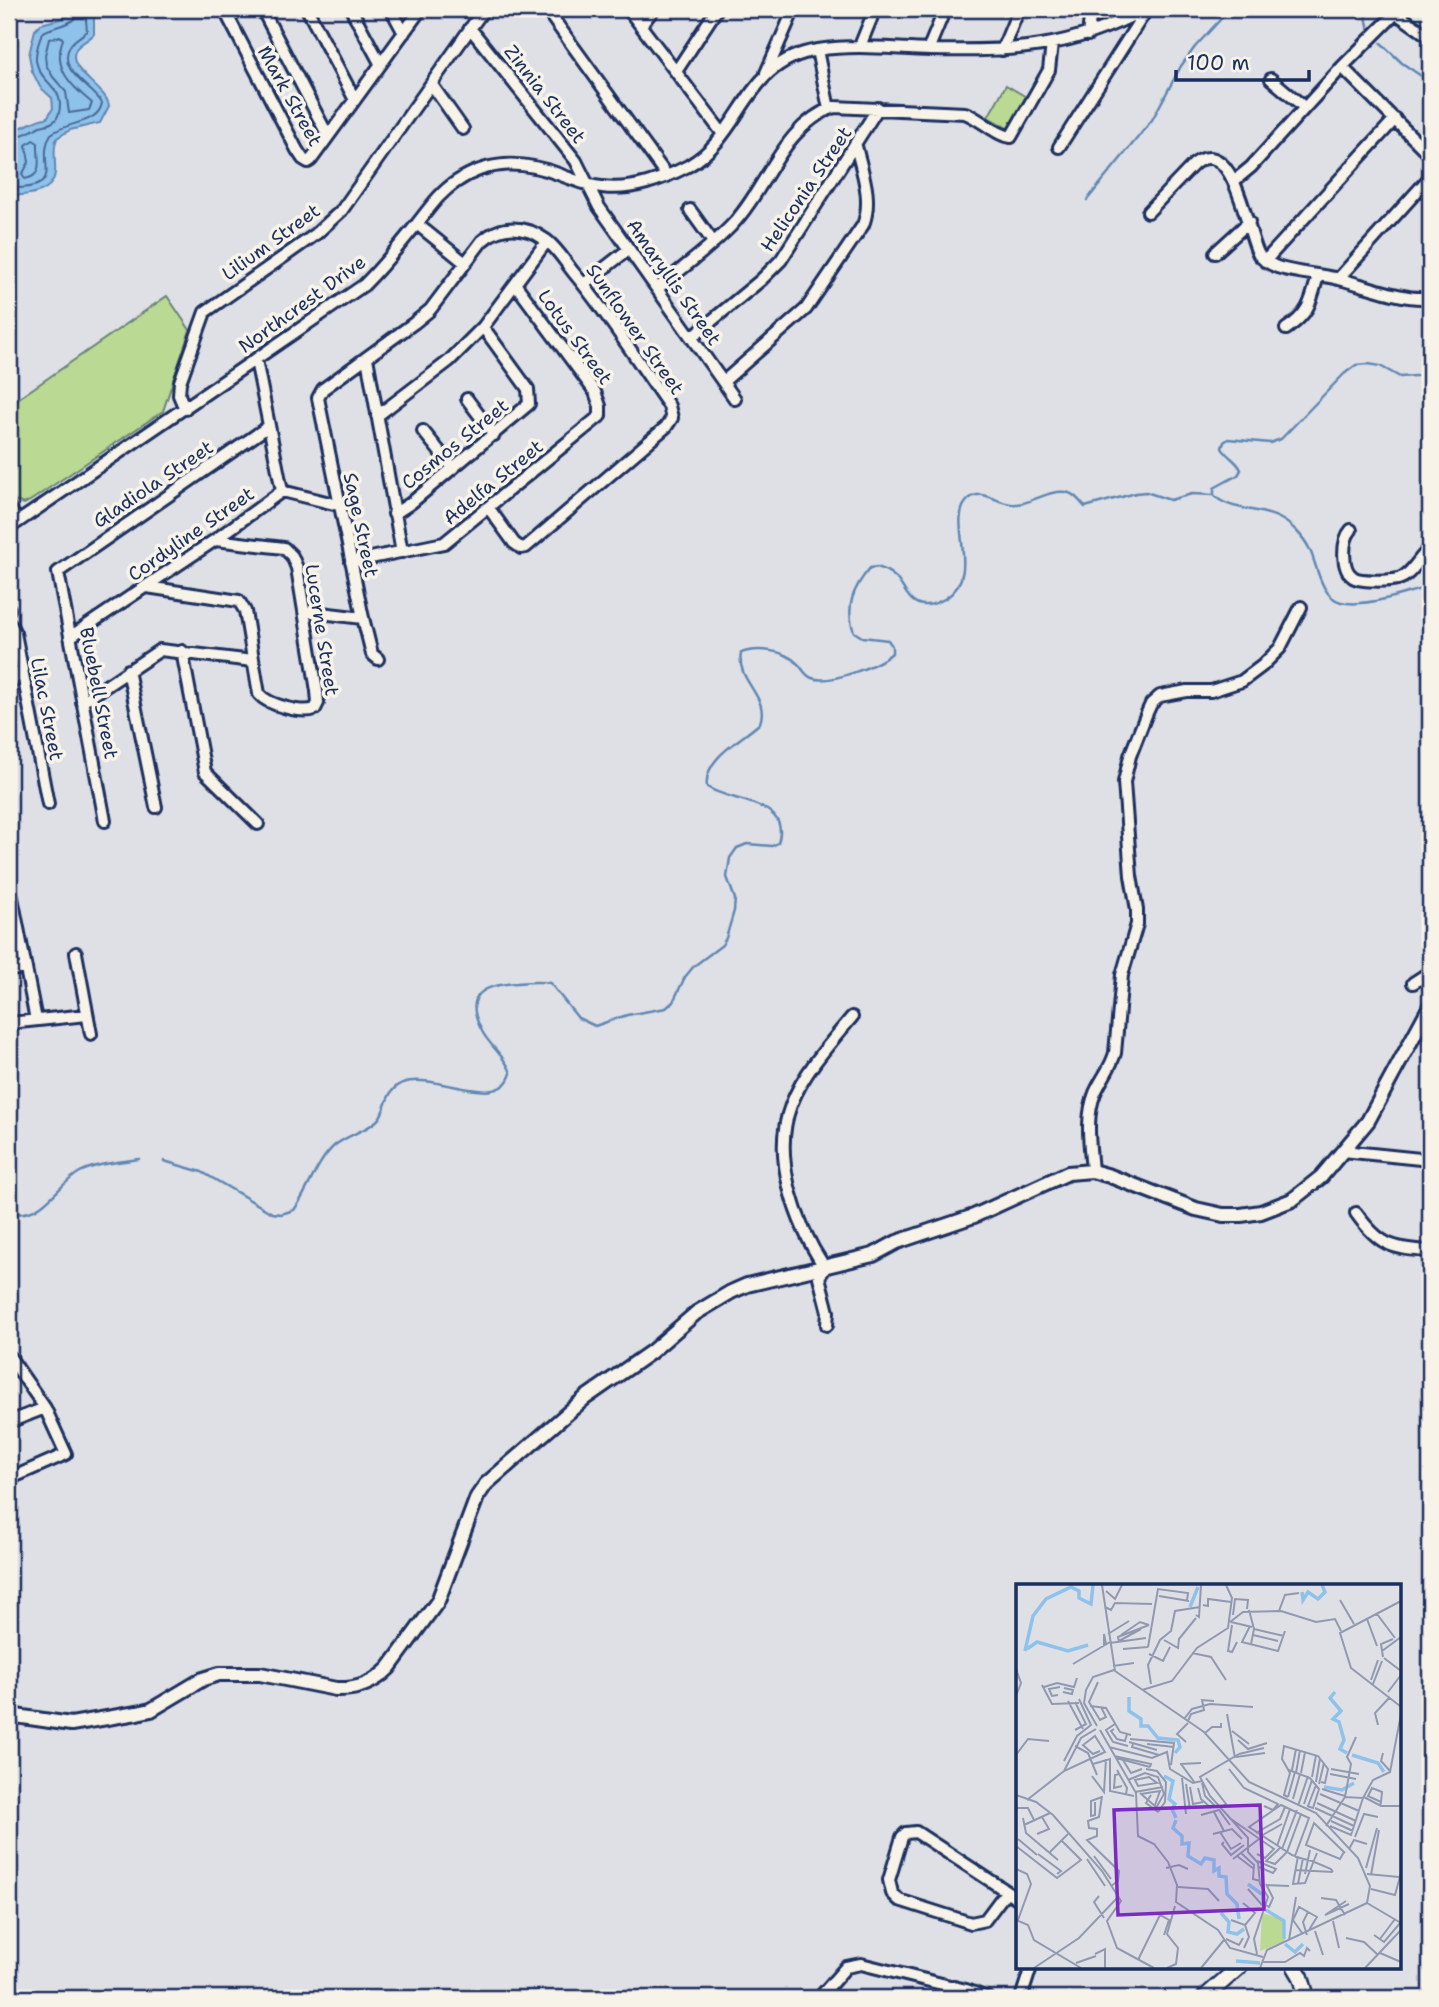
<svg xmlns="http://www.w3.org/2000/svg" width="1439" height="2007" font-family="'Shantell Sans',sans-serif">
	<style>
		.green { fill: #bad992; stroke: #6a8478; stroke-width: 2 }
		.water { fill: #8ec2eb; stroke: #6087b3; stroke-width: 2 }
		.lines { fill: none; stroke-linecap: round; stroke-linejoin: round }
		.shore { stroke: #496a96; stroke-width: 2 }
		.stream { stroke: #6087b3; stroke-width: 2.5 }
		.minor-casing { stroke: #1b2f5e; stroke-width: 16 }
		.tertiary-casing { stroke: #1b2f5e; stroke-width: 18 }
		.secondary-casing { stroke: #1b2f5e; stroke-width: 19 }
		.minor { stroke: #f7f3e8; stroke-width: 10 }
		.tertiary { stroke: #f7f3e8; stroke-width: 12 }
		.secondary { stroke: #f7f3e8; stroke-width: 14 }
		.labels { text-anchor: middle; dominant-baseline: central; stroke-width: 7; stroke-linejoin: round; paint-order: stroke }
		.street-label { font-size: 19px; fill: #1b2f5e; stroke: #f7f3e8 }
		.inset-river { fill: none; stroke: #8ec2eb; stroke-width: 3.5 }
		.inset-road { fill: none; stroke: #9199b0; stroke-width: 2 }
		.view { fill: #7b2cbf; fill-opacity: 0.15; stroke: #7b2cbf; stroke-width: 3.5 }
		.inset-edge { fill: none; stroke: #1b2f5e; stroke-width: 3.5 }
	</style>
	<rect width="100%" height="100%" fill="#dfe0e6"/>
	<filter id="ink" filterUnits="userSpaceOnUse"><feTurbulence type="fractalNoise" baseFrequency=".0143" numOctaves="2"/><feDisplacementMap in="SourceGraphic" scale="14" xChannelSelector="R" yChannelSelector="G"/><feConvolveMatrix kernelMatrix="1 2 1 2 8 2 1 2 1" color-interpolation-filters="sRGB"/></filter>
	<g filter="url(#ink)">
		<path class="green" d="M1006,85L1028,98L1011,130L988,117Z
			M167,296L190,330L163,411L30,501L24,504L15,501L9,492V405Z"/>
		<path class="water" d="M76,9L92,10L94,16V34C89,40 80,43 76,49C64,70 107,87 109,106L100,123L70,130L57,138C52,150 56,160 55,172C54,194 25,196 9,195V168L13,160L9,148V123L13,129C26,129 34,118 47,118L53,108L52,98L40,87L32,71L29,55L31,46L35,30L41,24L64,18Z"/>
		<g class="lines">
			<path class="shore" d="M60,36L63,39C52,68 71,86 92,103L89,110L69,113L66,92L53,77L46,65L45,55L49,39Z
				M9,134C22,138 29,132 40,126C43,125 47,125 51,123C61,119 62,102 57,93C49,81 39,76 36,61C35,51 39,42 42,33C54,24 77,27 79,9
				M33,140L38,143C37,158 45,176 25,179L22,175L29,162L26,145Z
				M9,188C70,189 34,163 51,134C70,120 98,125 102,103C92,86 56,71 70,46C74,39 82,36 87,31L85,9"/>
			<path class="stream" d="M1357,9L1365,12
				M1365,12L1369,30
				M1365,12L1372,9
				M1381,43L1402,63L1430,82
				M1087,200L1152,120L1181,66L1195,47L1230,9
				M1214,495V488L1238,475L1241,470C1238,461 1227,457 1222,448L1224,442L1228,439L1270,443L1281,439L1344,374L1356,365L1368,364L1380,366L1400,377L1430,375
				M164,1161L202,1172L272,1213L281,1214L294,1210C309,1190 315,1164 334,1146C346,1135 372,1129 380,1117C388,1104 386,1090 403,1083C435,1071 500,1113 511,1073C506,1057 491,1047 483,1033C462,995 482,985 517,983C528,982 539,981 550,983L578,1018L595,1026L627,1015L666,1008L673,1002L685,977L694,966L722,945L726,938L734,911L735,899L727,877L730,858L737,848L747,844L772,846L778,843C792,800 731,803 707,787C703,758 742,740 760,723C770,696 736,682 741,653C757,647 785,650 797,663C803,668 804,675 812,678C829,685 879,665 892,653V646L888,640L862,637L854,632C845,607 853,588 870,568L877,567C884,569 891,573 896,578C905,588 909,606 926,605C933,605 941,601 946,598C982,574 948,524 966,502C979,485 996,503 1011,504C1031,506 1049,487 1069,493C1076,495 1080,502 1085,507L1136,493L1146,492L1170,500L1192,494L1214,495C1226,510 1260,508 1279,518C1291,524 1303,536 1309,548C1317,563 1320,597 1341,602C1364,608 1408,593 1430,586
				M9,1212C42,1221 55,1186 80,1172C98,1163 119,1162 139,1159"/>
			<g class="minor-casing">
				<path id="minor" d="M224,9L297,150L303,159L308,162L311,160L421,9
					M262,9L328,136
					M307,9L355,100
					M351,9L380,63
					M391,9L404,33
					M546,9L667,176
					M628,9L723,134
					M1390,9L1430,37
					M641,25L654,9
					M470,28L576,161L599,207L735,399
					M1088,35L1091,9
					M860,46L875,9
					M817,50L829,109
					M928,50L945,9
					M1002,50L1019,9
					M1342,67L1430,155
					M677,70L717,9
					M766,73L794,9
					M1271,79L1304,107
					M432,85L463,129
					M1059,147L1147,9
					M1234,181L1251,167L1342,67L1395,14
					M690,210L713,242
					M1148,212L1194,164C1235,132 1247,236 1259,255C1264,261 1270,264 1277,267C1295,273 1316,274 1335,278C1359,283 1409,303 1430,297
					M417,224L464,262
					M1215,253L1249,222
					M1265,261L1395,119
					M1338,279L1430,177
					M584,284L629,249
					M657,289C682,268 709,249 731,226C767,189 782,126 834,107L965,113C981,119 995,135 1011,137L1049,70L1052,44
					M1286,329C1310,313 1311,301 1318,275
					M692,337L761,280L781,260L878,108
					M367,358L402,552
					M256,360L282,491
					M723,382L806,309L863,225C873,199 862,172 856,146
					M467,399L494,435
					M185,409L179,395L180,382L205,312L316,234L342,210L484,9
					M377,416L449,361L483,327L547,241
					M423,431L453,468
					M282,491L338,505
					M9,507L18,522
					M394,514L411,503L529,404L528,389L483,327
					M9,528L364,285C383,266 400,245 416,225C429,209 439,193 456,182C490,159 525,161 561,175C575,180 587,186 602,187C632,191 661,180 688,166C745,134 743,61 818,50C856,44 892,49 930,50C1011,52 1071,49 1145,9
					M1351,530C1342,540 1341,569 1353,577C1359,582 1390,581 1398,579C1412,576 1419,556 1430,549
					M351,562L444,543L600,416V406L595,392L516,285
					M147,587L239,601L245,611L259,694C268,705 302,714 315,709L318,703L317,691L297,568L292,556L284,548L215,540
					M9,610V609
					M304,611L363,618
					M9,622L15,633L48,804
					M70,637L215,540L282,491
					M182,651L205,772L258,824
					M378,659L372,654L363,618L318,398L323,389L414,323L430,310L482,241C501,224 525,225 546,240C558,249 565,262 574,273C609,315 638,362 669,406L672,418L666,427L526,547L521,548L514,543L488,507
					M128,670L156,807
					M9,685L22,669
					M82,702L160,650L253,661
					M105,821L58,572L269,426
					M9,882L36,1020
					M76,953L91,1034
					M9,970L26,968
					M1413,983L1430,972
					M9,1023L87,1015
					M1343,1151L1430,1160
					M1092,1171C1090,1145 1085,1118 1095,1093C1101,1079 1111,1068 1115,1053L1122,975L1137,924V910L1131,876L1124,782L1130,756L1146,715L1151,704L1160,696L1187,691H1211L1242,681L1262,666L1280,648L1301,607
					M1356,1213C1379,1245 1391,1249 1430,1251
					M827,1325L828,1312L819,1277L825,1268C796,1224 771,1157 791,1105C803,1073 830,1043 852,1017
					M9,1356L45,1408L66,1454L9,1479
					M9,1422L45,1408
					M1006,1892L985,1920L971,1923L899,1900L892,1893L889,1880L902,1837L906,1833L916,1832L1017,1898
					M819,1998L846,1967L861,1964L966,1990L988,1998
					M1021,1998L1031,1967"/>
			</g>
			<g class="tertiary-casing">
				<path id="tertiary" d="M9,1715L71,1724L137,1713L151,1710L203,1679L219,1674H260L336,1689C358,1690 374,1683 389,1668L438,1601L477,1497L486,1484L585,1398L651,1352L696,1313L731,1292L747,1285L873,1255L897,1242L974,1216L1068,1173L1092,1171L1110,1176L1196,1209L1223,1215H1241L1261,1212L1292,1200L1321,1177L1368,1121L1430,1006"/>
			</g>
			<g class="secondary-casing">
				<path id="secondary" d="M1295,1967L1301,1977L1307,1998
					M1204,1998L1239,1967"/>
			</g>
			<use href="#minor" class="minor"/>
			<use href="#tertiary" class="tertiary"/>
			<use href="#secondary" class="secondary"/>
		</g>
	</g>
	<g class="labels">
		<g class="street-label">
			<text transform="translate(545 94) rotate(52)">Zinnia Street</text>
			<text transform="translate(290 96) rotate(61)">Mark Street</text>
			<text transform="translate(806 189) rotate(-56)">Heliconia Street</text>
			<text transform="translate(271 242) rotate(-36)">Lilium Street</text>
			<text transform="translate(674 282) rotate(55)">Amaryllis Street</text>
			<text transform="translate(302 304) rotate(-36)">Northcrest Drive</text>
			<text transform="translate(635 329) rotate(55)">Sunflower Street</text>
			<text transform="translate(575 337) rotate(54)">Lotus Street</text>
			<text transform="translate(455 444) rotate(-39)">Cosmos Street</text>
			<text transform="translate(493 482) rotate(-39)">Adelfa Street</text>
			<text transform="translate(153 484) rotate(-34)">Gladiola Street</text>
			<text transform="translate(361 525) rotate(78)">Sage Street</text>
			<text transform="translate(191 534) rotate(-35)">Cordyline Street</text>
			<text transform="translate(322 630) rotate(81)">Lucerne Street</text>
			<text transform="translate(99 693) rotate(79)">Bluebell Street</text>
			<text transform="translate(47 709) rotate(79)">Lilac Street</text>
		</g>
	</g>
	<g transform="translate(1016 1584)">
		<rect width="385" height="385" fill="#dfe0e6"/>
		<path d="M246,329L269,336V357L244,367Z" fill="#bad992"/>
		<path class="inset-river" d="M286,8L287,16L292,8L302,15L309,8L306,1M174,23L182,3M11,65L21,58L52,67L72,61M9,67L17,32L30,15L55,3L63,7V14L75,20L77,1M319,108L314,114L325,127L317,135L323,138L328,156L324,165L331,169M113,113V127L125,135V142H132L142,154L162,156L164,163L159,169M336,171L362,179L368,188M148,192L157,197L153,215L159,220L156,225L160,234M308,203L326,206L338,199M160,236L157,244L166,252V260L173,259L172,272L185,280L189,274L198,276V287L203,284V292L210,293L211,310L221,320L223,335M232,300L247,311V319M250,326L268,337V355M205,329L213,338L212,348L221,350L228,345M269,360L279,368L287,360M220,377L244,379"/>
		<path class="inset-road" d="M86,1L99,87L188,148L233,198L300,229L342,274L354,302L351,319M90,7L99,15L106,1M143,12L173,17M324,16L338,40M187,21L192,22V15L215,18M89,23L95,26L99,19L136,20M233,26L238,45L235,60M263,27L269,11L283,9M361,30L379,54M180,31L183,33L185,1M217,31L219,15L232,16L231,25M351,35L361,62M214,38L227,28L265,27L300,38L319,35L325,47M215,38L236,43M216,41L212,67L216,68L221,58M234,42L226,58L262,67L269,47M238,45L268,52M92,50L113,37M105,51L124,38L133,41M237,51L262,57M148,56L162,64L163,55L180,34M103,57L125,45M103,58L102,53L133,41M94,59L130,54M88,62V50L90,60M132,63L142,5L172,9L171,16M107,65L132,63M366,67L385,53M176,69L195,73L210,96M133,70L147,77L154,63M367,73L365,60L377,55M368,74L385,87M57,80L94,58M97,82L118,79M0,85L5,99L0,112M355,96L362,76M82,98L73,118L84,136L90,133L85,123M135,100L132,81L144,56L155,47L159,27L184,23M357,100L366,77M26,101L36,120L63,119M28,103L41,99L58,103L61,94M126,106L156,97L181,64L212,44L216,14L210,1M47,108L56,110L57,106L48,104M372,108L385,91M42,111L36,112L33,105L44,103M52,117L67,145M74,122L90,124L104,148L115,151M384,122L335,84L324,49L385,17M211,130L219,174M168,135L176,125L194,120L237,123M172,137L175,130L188,126L186,116L198,117M99,140L90,146L97,158L112,162M362,141L359,129L374,113M81,142L68,119L70,106L77,93L98,86M98,145L95,147L101,155L109,157L111,150M59,146L70,140L59,118M84,146L120,209L122,252L138,260L152,278L161,301L160,318L202,346L214,364L247,373M216,147L233,160M189,149L196,143H205V139M114,155L158,159L155,181M222,156L232,165L251,159M113,158L141,166M170,158L161,150L172,139M117,160L116,163L143,171M131,160L158,163M59,162L72,169L81,191M93,163L136,174L151,168L154,185L177,199L186,197M367,169L365,177L374,187M223,170L184,193L194,212L232,254V268L242,279L244,300L252,313L238,355L241,370M223,170L248,164M0,171L12,155L33,157M98,172L135,180L134,183M220,173L249,169M100,174L134,183M107,176L115,189L126,185M48,177L61,152L75,141L63,115M77,180L94,175V207L118,212M164,180L185,179M165,180L179,199M130,185L141,187L150,198L149,218L142,228M213,185L228,204L262,220L257,226L248,222M315,185L343,190M101,186L111,204L110,210M273,186L294,194L303,205L297,224L291,222M276,186L280,165M48,187L65,154L80,145M280,189L284,166M285,189L289,168M103,190L99,191L98,204L106,202M314,190L340,195M76,192L88,208L90,175M133,193L141,199L122,202L119,196ZM296,193L300,171M166,194L170,230M190,194L210,220L206,223M112,196L129,189L142,193L148,210L140,224M300,198L304,174M186,199L189,212L200,223M170,200L174,225M303,200L308,179M174,203L177,220L187,218M182,204L185,215L195,224M306,205L329,212M119,208L147,203M124,209L140,223M125,210L144,207L139,221M304,210L343,227M0,211L20,218L37,231L86,287L105,317L91,337L101,364L138,384M135,211L130,219L142,228M86,212L83,233L72,237L73,244L81,245V252L71,256L103,287L102,297L95,302M272,213L268,211L274,189L266,175L268,162L302,172L312,185L309,199L305,198M272,213L279,188M329,213L335,180L331,173L340,153M348,213L365,222H385M277,215L284,190M11,216L48,187L89,168L79,152L67,161L77,170L84,167M79,218V231L75,232V217L86,213M301,219L340,237M288,220L296,196M282,222L292,192M292,222L300,201M364,222L365,218L366,208L356,204L352,212L365,218M0,224H12L18,236M299,224L338,242M198,228L208,247M185,231L203,226L214,241M7,234L10,249L42,276M215,235L258,265L249,274L241,270M315,237L337,247M8,241L34,229M310,242L329,213L347,214L357,196L374,188L385,130M314,242L335,251L347,214M204,248L215,265L225,259M240,249L264,235L269,223M21,250L33,245L26,233M197,250L216,245L226,255M245,252L266,240M339,253L348,230L362,233M2,255L21,271M208,258L206,260L215,271L228,261M0,262L41,294L65,276L45,256M261,262L274,225M264,264L250,277L259,280L271,268L285,230M266,265L281,226M333,265L338,256L351,260M34,268L52,250M328,268L324,275L290,261L298,239L329,269M225,269L238,281L237,295L244,297M22,270L45,287L41,290M78,272L95,295M221,272L238,285M279,272L293,234L265,221L233,243L276,271L279,272L280,273L296,277L315,285L317,288M282,272L277,300L289,299L301,269M71,275L89,302M217,275L243,255M241,277L260,285L257,289L243,283M150,284L163,281L172,285M350,284L361,244M0,285L11,290L15,300L2,336M279,286L317,288M289,290L294,266M351,290L383,293M355,291L363,246M282,300L287,274M251,301L273,302M162,303L192,305L203,317M232,305L247,322M355,305L379,311L385,289M83,312L78,318L88,334M305,314L320,316L329,331M227,319L239,329L229,341M351,319L385,339M248,320L253,323L257,314L250,300M309,331L333,320M309,331L330,317M0,336L12,341L18,356L65,384M215,336L229,341L233,353L228,364M317,337L323,364M299,347L307,371M286,349L277,336L283,323L301,333L293,346M291,351L287,338L292,328M358,351L368,358L385,338M330,354L348,358L362,371M210,355L223,361L227,354M364,355L379,335M273,356L280,313M364,369L385,378M79,370L89,365V384M122,376L144,331L153,336L148,351M246,378H269L284,369L288,372L291,364L294,367M60,379L80,372M18,384L63,354L102,313M151,384L160,380L162,364L151,350L159,322M185,384L208,356M244,384L251,366L351,319M349,384L385,346"/>
		<path class="view" d="M244,221L248,325L102,331L98,226Z"/>
		<rect width="385" height="385" class="inset-edge"/>
	</g>
	<rect width="1439" height="2007" fill="none" stroke="#f7f3e8" stroke-width="35"/>
	<rect x="18" y="18" width="1404" height="1972" fill="none" stroke="#1b2f5e" stroke-width="2.5" filter="url(#ink)"/>
	<path d="M1176 70v10h133v-10" fill="none" stroke="#1b2f5e" stroke-width="3.5"/>
	<text x="1187" y="70" font-size="21" fill="#1b2f5e" stroke="#f7f3e8" stroke-width="5" paint-order="stroke">100 m</text>
</svg>
